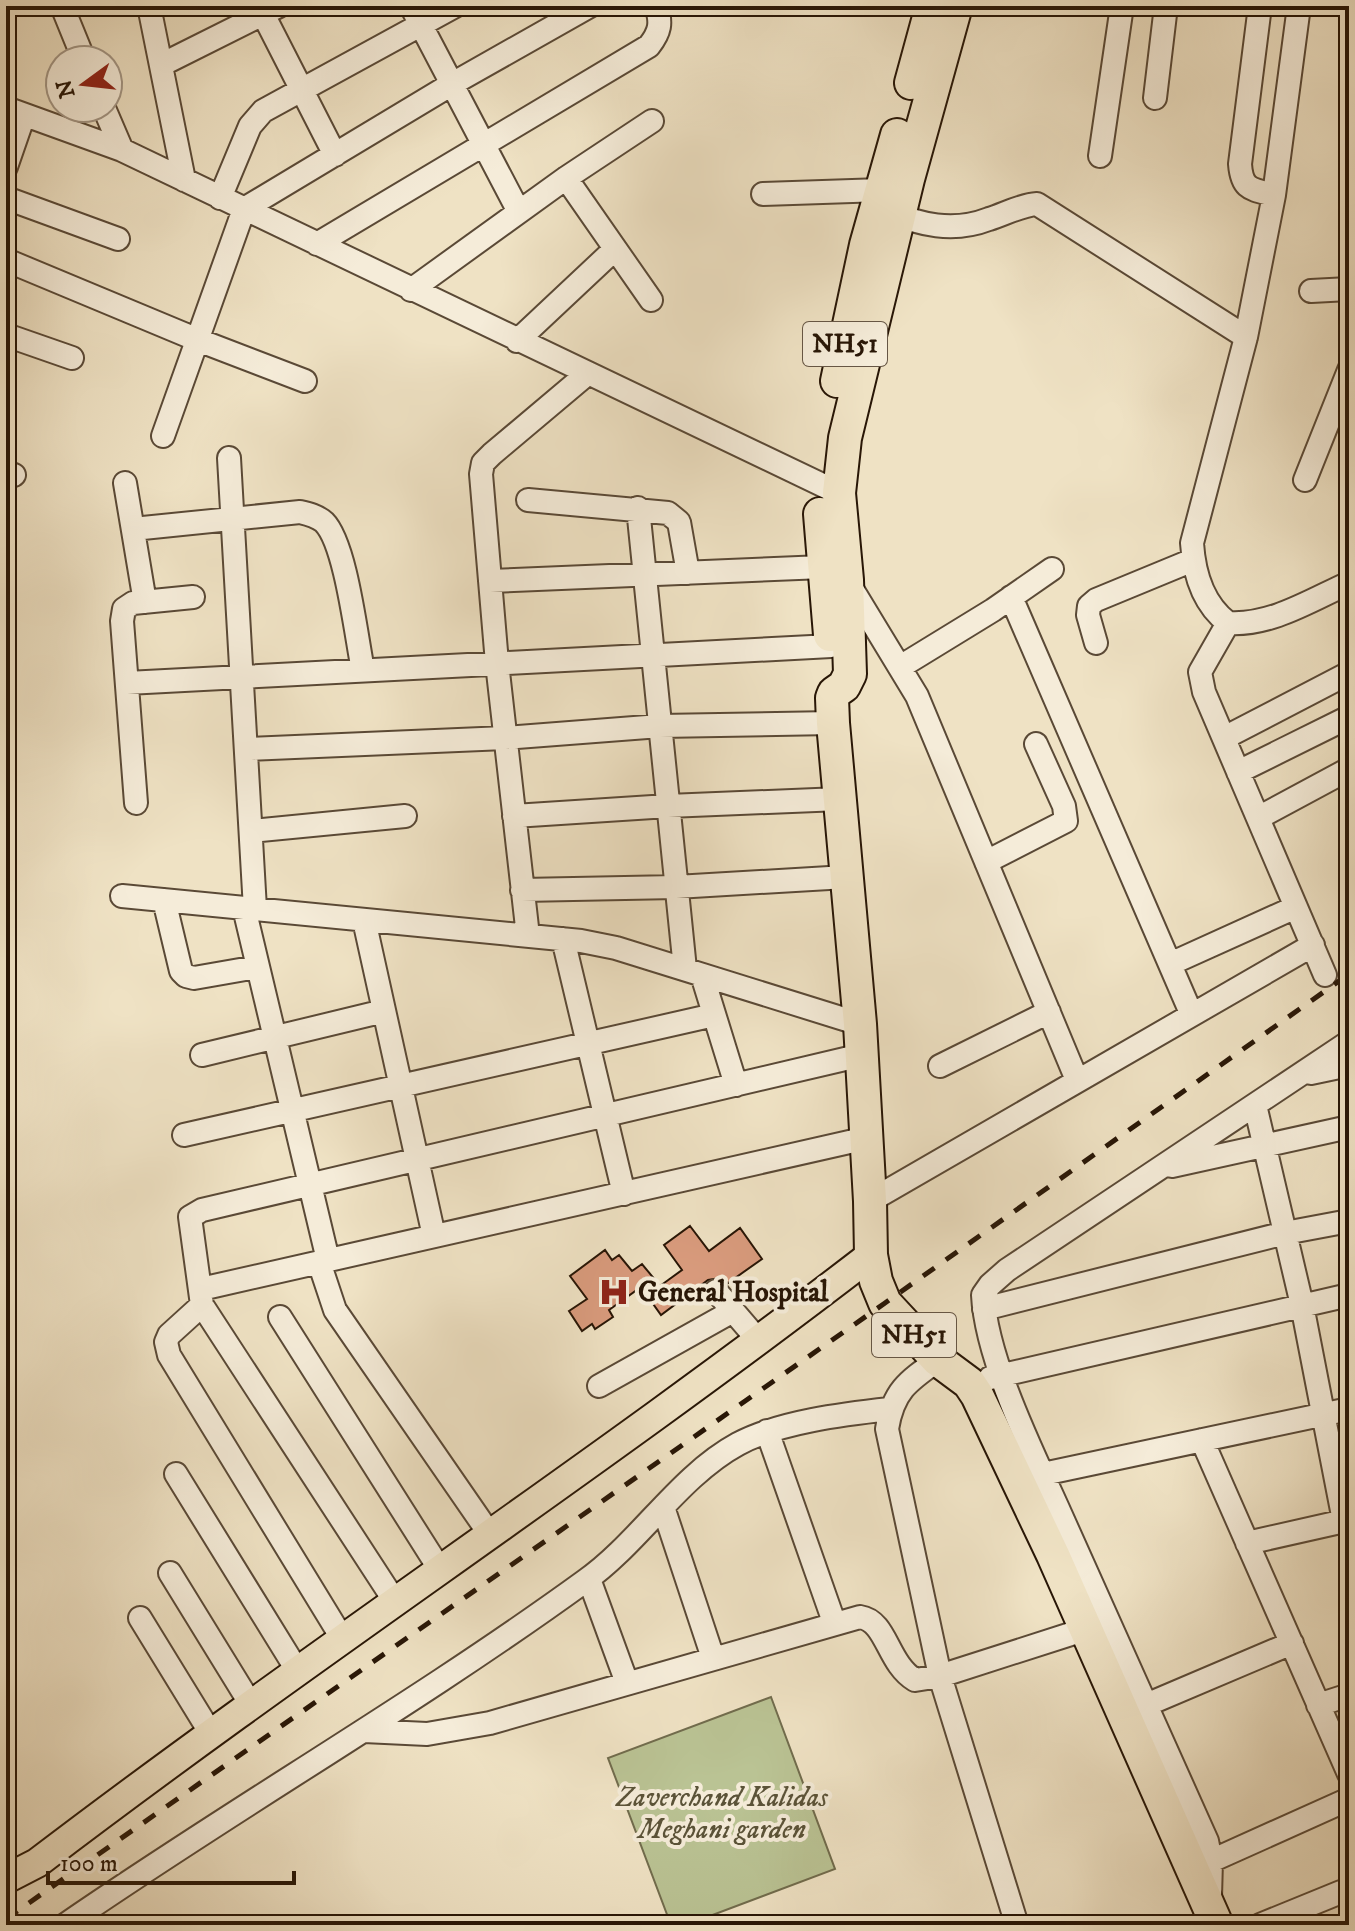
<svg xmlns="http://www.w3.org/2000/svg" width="1355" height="1931" font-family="'IM FELL DW Pica',serif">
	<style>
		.green { fill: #bac394; stroke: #716c4d; stroke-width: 2 }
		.building { fill: #d99b7d; stroke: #281606; stroke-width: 2 }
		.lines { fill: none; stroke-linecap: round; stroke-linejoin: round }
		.minor-casing { stroke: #5a4936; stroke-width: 26 }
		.major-casing { stroke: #281606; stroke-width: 32 }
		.highway-casing { stroke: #281606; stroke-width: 36 }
		.minor { stroke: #f5ecd9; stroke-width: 22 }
		.major { stroke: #efe2c4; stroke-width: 28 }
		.highway { stroke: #efe2c4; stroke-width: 32 }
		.rail { stroke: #281606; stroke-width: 5; stroke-dasharray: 14 14; stroke-linecap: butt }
		.labels { text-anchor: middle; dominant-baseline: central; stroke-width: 8; stroke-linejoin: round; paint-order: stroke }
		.shield { fill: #f5ecd9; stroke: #665645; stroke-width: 2 }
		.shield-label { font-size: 26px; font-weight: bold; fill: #281606 }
		.poi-label { font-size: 28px; font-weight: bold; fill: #281606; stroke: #f5ecd9; text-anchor: start }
		.park-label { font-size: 28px; font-style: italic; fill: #5b5338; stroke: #f5ecd9 }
	</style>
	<rect width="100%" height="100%" fill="#efe2c4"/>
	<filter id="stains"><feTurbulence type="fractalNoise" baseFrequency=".0025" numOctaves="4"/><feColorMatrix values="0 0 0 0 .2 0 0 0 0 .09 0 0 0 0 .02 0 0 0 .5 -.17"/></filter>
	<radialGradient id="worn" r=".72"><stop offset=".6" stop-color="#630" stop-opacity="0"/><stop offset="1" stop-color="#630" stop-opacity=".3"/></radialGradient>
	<path class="green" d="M771,1697L835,1869L686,1925H671L608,1758Z"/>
	<path class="building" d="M690,1226L709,1251L740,1228L762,1259L728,1283L720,1278L708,1280L661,1315L641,1287L609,1310L613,1317L595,1329L592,1324L582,1331L569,1311L587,1299L570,1276L605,1250L612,1260L619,1255L632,1271L642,1264L660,1286L682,1270L664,1245Z"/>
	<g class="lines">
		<g class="minor-casing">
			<path id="minor" d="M62,6L84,60
				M149,6L184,180
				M411,6L519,212
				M1260,6L1240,164C1242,190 1251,189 1274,195
				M1299,6L1274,195L1246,337L1192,543C1194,574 1203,604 1228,623C1271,626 1311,600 1349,583
				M263,14L335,155
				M161,65L279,6
				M1155,98L1166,6
				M6,108L122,150L839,493
				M104,108L122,150
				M1100,156L1122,6
				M6,167L24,115
				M566,178L651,300
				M763,194L882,190
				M6,198L118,239
				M220,198L250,126L263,111L455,6
				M885,210C920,225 953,233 989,219C1005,214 1021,205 1037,204L1246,337
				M317,244L649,46C660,32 662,23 656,6
				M6,260L198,340L305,381
				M411,290L566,178L652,121
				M1311,291L1349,289
				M6,335L72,358
				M517,341L615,249
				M163,436L244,209L452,84L590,6
				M229,458L255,909
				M6,472L14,475
				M1305,480L1349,370
				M125,483L145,602
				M528,500L668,513L679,522L688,573
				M638,508L685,969
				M133,529L300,512C309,514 317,516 324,522C346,544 356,636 363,670
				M490,581L823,567
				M849,584L917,696L1077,1080
				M1011,597L1191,1013
				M1228,623L1200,672L1204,692L1325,975
				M1096,643L1088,615L1089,606L1096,600L1193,560
				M900,667L993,610L1052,569
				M127,683L831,646
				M1224,738L1349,673
				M246,749L505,738L660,726L833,723
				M1238,772L1349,717
				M136,803L122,621L124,609L133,603L193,597
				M514,816L668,806L840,799
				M1258,818L1349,769
				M251,831L405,816
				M986,862L1066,821L1064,806L1036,744
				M522,890L676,887L846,877
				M122,896L581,941L616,948L860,1024
				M164,900L181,971L186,976L194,978L257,967
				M244,908L328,1260
				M364,920L434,1236
				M528,936L497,663L481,474L483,463L492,454L587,374
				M563,939L624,1194
				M1170,964L1296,907
				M702,975L736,1085
				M202,1055L384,1011
				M940,1066L1049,1012
				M1311,1073L1349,1065
				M1255,1105L1302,1305L1344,1521
				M184,1135L714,1015
				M1172,1166L1349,1127
				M870,1201L1313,945
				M319,1262L335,1310L489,1533
				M201,1289L867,1138
				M716,1291L759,1341
				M202,1305L394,1600
				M984,1309L1285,1233L1349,1221
				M280,1317L439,1568
				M938,1360C908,1381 893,1391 887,1429L940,1676L1017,1925
				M990,1378L1349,1295
				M599,1386L733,1311
				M767,1431L834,1622
				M1202,1440L1349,1774
				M176,1474L297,1670
				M1043,1474L1349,1409
				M663,1507L713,1658
				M1247,1543L1349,1520
				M170,1573L250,1703
				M589,1579L627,1683
				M140,1618L210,1732
				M342,1638L169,1355L166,1342L169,1335L202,1305L190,1217L202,1210L862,1055
				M1146,1705L1292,1643
				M1318,1705L1349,1695
				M364,1731L427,1734L490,1723L860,1617C887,1621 887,1663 915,1680L940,1676L1074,1633
				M1211,1861L1349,1799
				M1210,1897L1211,1861L1207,1841C1158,1732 1109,1622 1060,1513C1033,1453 986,1359 983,1295L990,1285L1007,1270L1349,1042
				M65,1925C236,1807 417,1703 585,1581C639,1543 679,1476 738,1444C779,1422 844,1414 890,1409
				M1260,1925L1341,1892"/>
		</g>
		<g class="major-casing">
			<path id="major" d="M6,1879L37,1863C311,1654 599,1465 871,1255"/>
		</g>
		<g class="highway-casing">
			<path id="highway" d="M956,6L908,179L845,438L839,493L847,580L850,674L844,686L834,693L832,698L833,723L860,1024L870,1201L871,1255L876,1281L885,1303L938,1360L969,1383L977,1395L1053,1555L1217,1925
				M911,83L932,6
				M837,381L866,245L897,135
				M820,514L830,635"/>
		</g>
		<use href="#minor" class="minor"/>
		<use href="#major" class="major"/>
		<use href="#highway" class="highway"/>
		<path class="rail" d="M6,1919L885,1303L1349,974"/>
	</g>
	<defs>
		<g id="hospital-bare" transform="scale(2.4)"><path d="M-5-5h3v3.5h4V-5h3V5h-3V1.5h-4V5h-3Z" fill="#8f2418" stroke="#f5ecd9" stroke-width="2.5" paint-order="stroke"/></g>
	</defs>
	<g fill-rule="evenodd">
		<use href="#hospital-bare" x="614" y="1292"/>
	</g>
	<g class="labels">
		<g class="shield">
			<rect x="803" y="322" width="84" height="44" rx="6"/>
			<rect x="872" y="1313" width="84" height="44" rx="6"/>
		</g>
		<g class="shield-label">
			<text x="845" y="344">NH51</text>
			<text x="914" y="1335">NH51</text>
		</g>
		<g class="poi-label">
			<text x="638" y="1292">General Hospital</text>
		</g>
		<g class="park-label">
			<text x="722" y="1797">Zaverchand Kalidas<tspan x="722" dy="32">Meghani garden</tspan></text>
		</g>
	</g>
	<rect width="1355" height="1931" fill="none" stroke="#efe2c4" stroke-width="32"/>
	<rect x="8" y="8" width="1339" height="1915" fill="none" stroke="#281606" stroke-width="4"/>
	<rect x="16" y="16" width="1323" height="1899" fill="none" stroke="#281606" stroke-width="2"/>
	<g transform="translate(84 84) rotate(255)"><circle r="38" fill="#f5ecd9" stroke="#a39685" stroke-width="2"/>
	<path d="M0-6L14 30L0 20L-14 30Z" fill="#8f2418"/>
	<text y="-12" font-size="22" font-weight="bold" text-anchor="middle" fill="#281606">N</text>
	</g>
	<path d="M48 1871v12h246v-12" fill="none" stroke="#281606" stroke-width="4"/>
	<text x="60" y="1871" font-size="24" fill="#281606" stroke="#f5ecd9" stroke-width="6" paint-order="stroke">100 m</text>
	<rect width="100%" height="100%" filter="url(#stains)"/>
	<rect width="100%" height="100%" fill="url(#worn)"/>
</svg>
